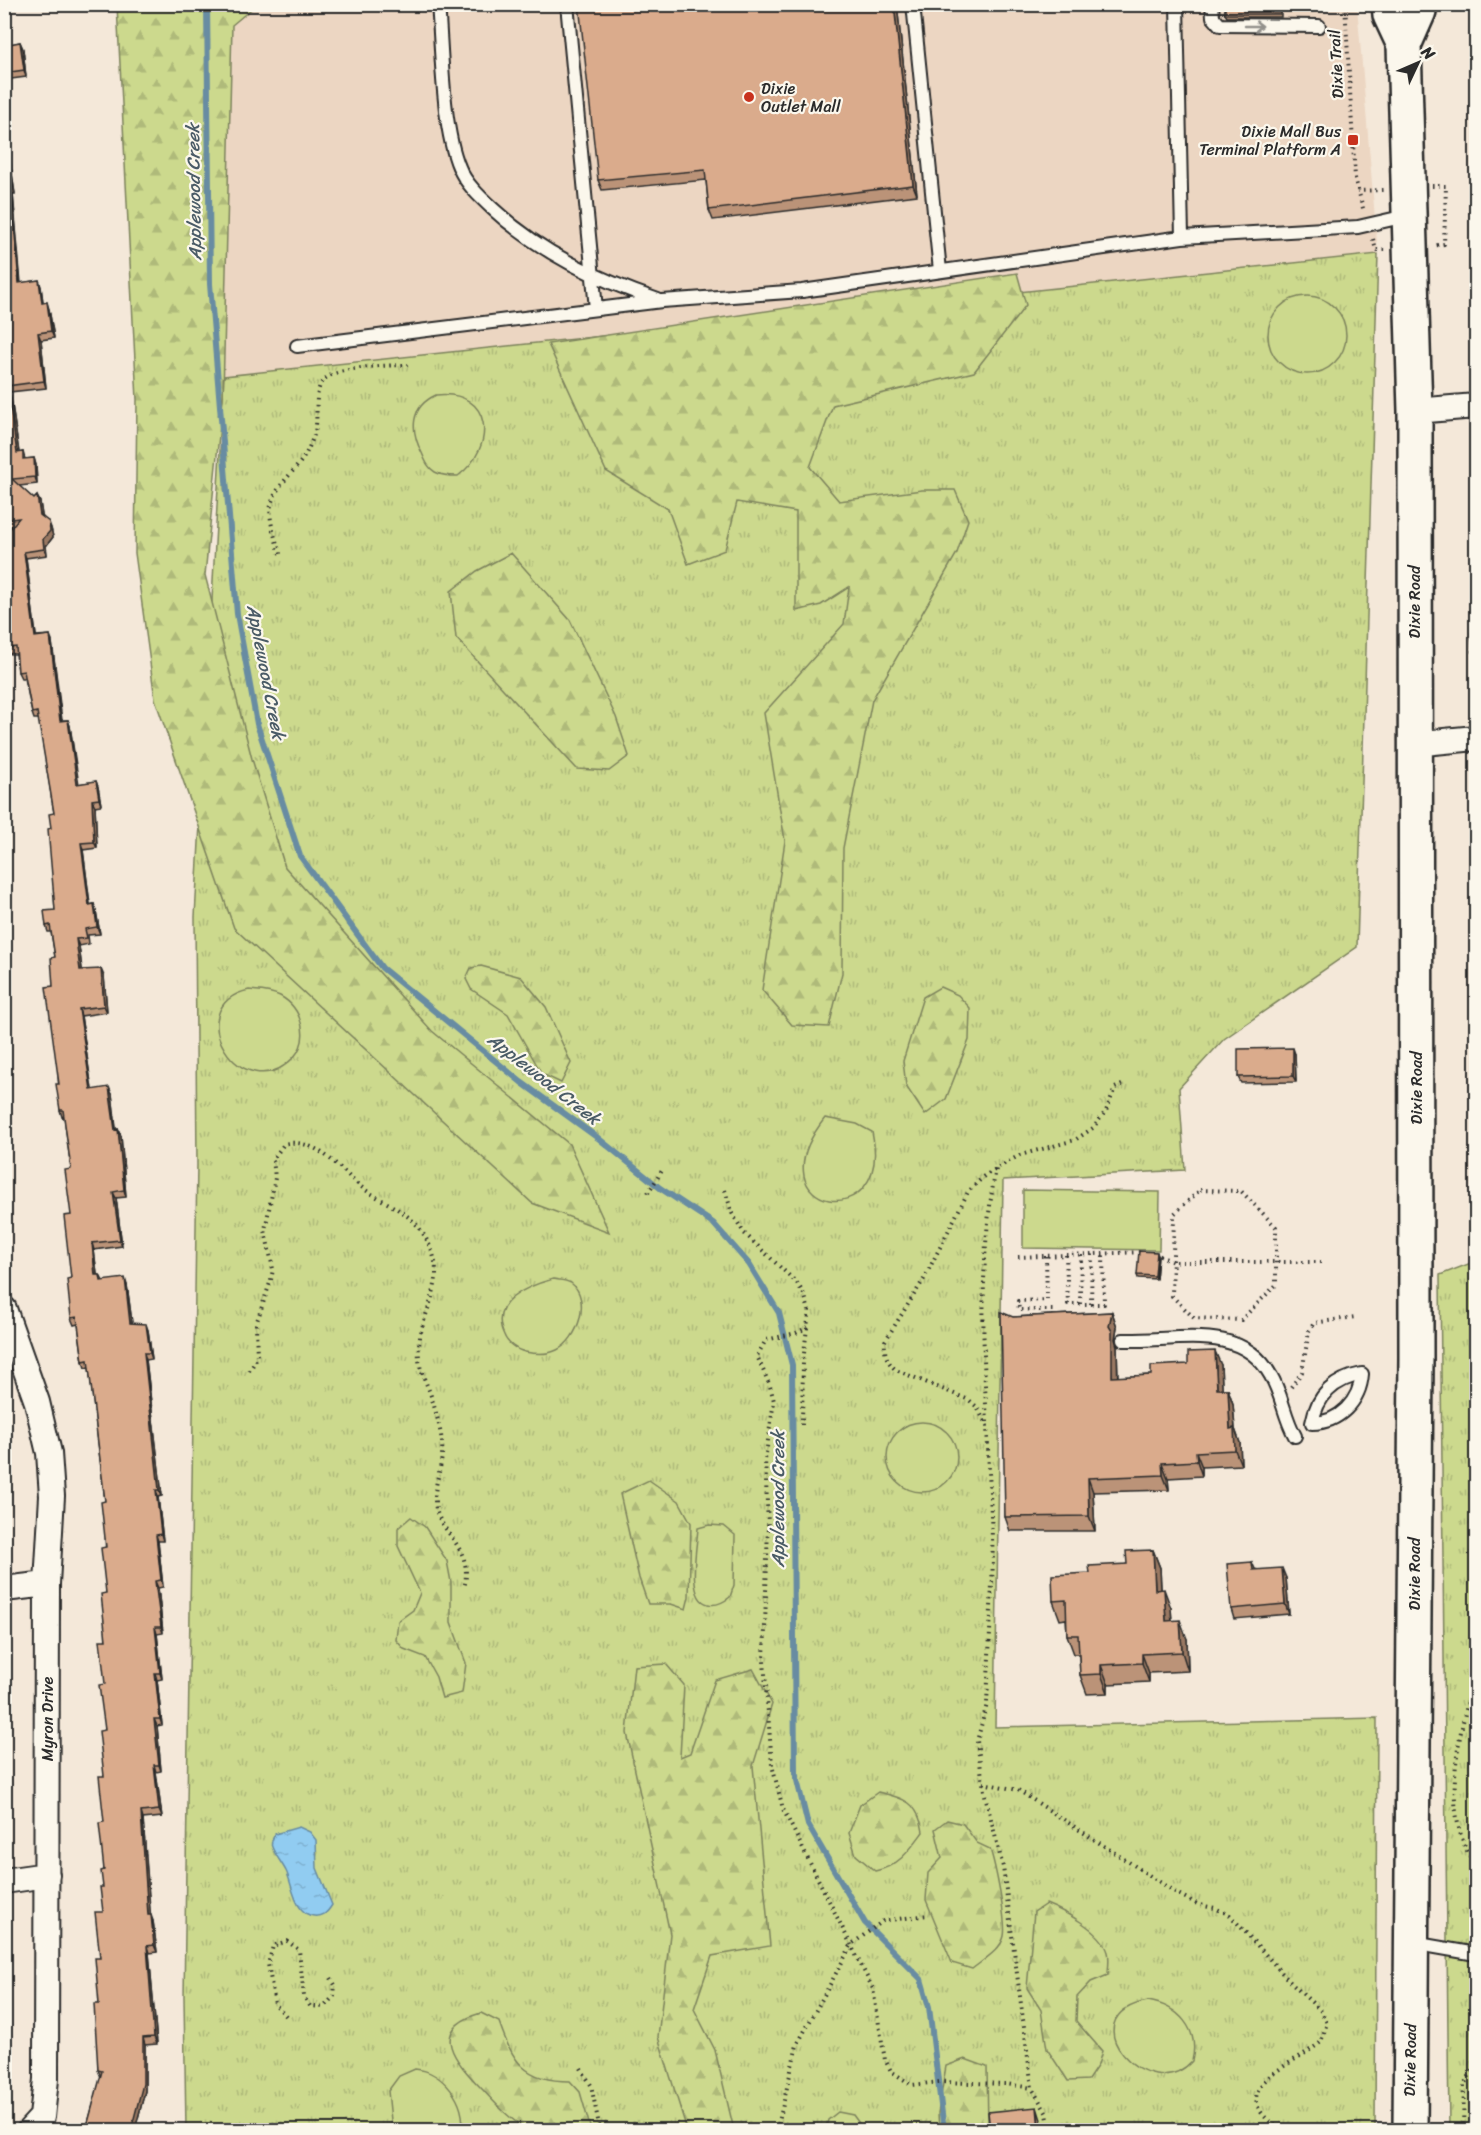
<svg xmlns="http://www.w3.org/2000/svg" width="1481" height="2135" font-family="Sriracha,sans-serif">
	<style>
		.built { fill: #ecd6c2 }
		.grass { fill: url(#grass-tufts); stroke: #7c825c; stroke-width: 1.5 }
		.forest { fill: url(#forest-firs); stroke: #7c825c; stroke-width: 1.5 }
		.pitch { fill: #ccd98d; stroke: #7c825c; stroke-width: 1.5 }
		.water { fill: url(#water-ripples); stroke: #688ca2; stroke-width: 1.5 }
		.lines { fill: none; stroke-linecap: round; stroke-linejoin: round }
		.stream { stroke: #688ca2; stroke-width: 6 }
		.lane-casing { stroke: #2b2b2b; stroke-width: 16 }
		.street-casing { stroke: #2b2b2b; stroke-width: 28 }
		.secondary-casing { stroke: #2b2b2b; stroke-width: 38 }
		.path { stroke: #2b2b2b; stroke-width: 4; stroke-dasharray: 1.5 4.5; stroke-linecap: butt }
		.lane { stroke: #fbf7ec; stroke-width: 12 }
		.street { stroke: #fbf7ec; stroke-width: 24 }
		.secondary { stroke: #fbf7ec; stroke-width: 33 }
		.wall { fill: #bb9378; stroke: #2b2b2b; stroke-width: 1.5 }
		.shaded-wall { fill: #997862; stroke: #2b2b2b; stroke-width: 1.5 }
		.building { fill: #daab8c; stroke: #2b2b2b; stroke-width: 1.5 }
		.oneway { stroke: #93918c }
		.poi-dot { fill: #c8321e; stroke: #fbf7ec; stroke-width: 2 }
		.labels { text-anchor: middle; dominant-baseline: central; stroke-width: 4.5; stroke-linejoin: round; paint-order: stroke }
		.street-label { font-size: 16px; fill: #2b2b2b; stroke: #fbf7ec }
		.poi-label { font-size: 16px; fill: #2b2b2b; stroke: #fbf7ec; text-anchor: start }
		.water-label { font-size: 18px; font-style: italic; fill: #4a5b66; stroke: #fbf7ec }
	</style>
	<defs>
		<pattern id="grass-tufts" width="24" height="20" patternUnits="userSpaceOnUse" patternTransform="scale(1.5)"><rect width="24" height="20" fill="#ccd98d"/><path d="M3 7l-1-3M5 7V3M7 7l1-3M15 17l-1-3M17 17v-4M19 17l1-3" fill="none" stroke="#afba7a"/></pattern>
		<pattern id="forest-firs" width="22" height="20" patternUnits="userSpaceOnUse" patternTransform="scale(1.5)"><rect width="22" height="20" fill="#ccd98d"/><path d="M5 1l3.5 6h-7zM16 11l3.5 6h-7z" fill="#afba7a"/></pattern>
		<pattern id="water-ripples" width="26" height="14" patternUnits="userSpaceOnUse" patternTransform="scale(1.5)"><rect width="26" height="14" fill="#91ccf1"/><path d="M2 4q2-2 4 0t4 0M15 11q2-2 4 0t4 0" fill="none" stroke="#7dafcf"/></pattern>
	</defs>
	<rect width="100%" height="100%" fill="#f4e8d9"/>
	<filter id="ink" filterUnits="userSpaceOnUse"><feTurbulence type="fractalNoise" baseFrequency=".0167" numOctaves="2"/><feDisplacementMap in="SourceGraphic" scale="12" xChannelSelector="R" yChannelSelector="G"/><feConvolveMatrix kernelMatrix="1 2 1 2 8 2 1 2 1" color-interpolation-filters="sRGB"/></filter>
	<g filter="url(#ink)">
		<path class="built" d="M225,5H1357L1378,254L224,376Z"/>
		<path class="grass" d="M1378,254L1357,947L1224,1039L1179,1088L1185,1170L1003,1180L995,1727L1377,1718L1375,2130H186L184,1997L197,1164L195,917L224,376Z
			M1476,1261V2130H1449L1440,1275Z"/>
		<path class="forest" d="M117,5H256L232,25L223,395L205,575L252,759L285,867L432,1031L569,1144L609,1232L532,1203L234,928L155,699L135,553L137,400Z
			M1017,273L1026,305L974,372L833,405L810,467L839,501L922,490H955L968,520L957,553L872,700L843,848L842,973L829,1027L792,1025L762,990L785,841L764,713L844,624L849,587L821,605L796,611V512L737,502L725,550L688,564L668,509L606,471L548,344Z
			M511,553L570,620L616,717L629,756L609,771L577,769L456,638L451,591L477,571Z
			M481,966L521,977L546,1007L571,1063L561,1083L542,1074L508,1014L471,989L466,979L471,968Z
			M940,987L958,995L970,1008L969,1040L946,1099L925,1115L906,1086L903,1061L923,997Z
			M649,1480L679,1501L691,1523L689,1597L686,1609L671,1604H648L639,1578L620,1494Z
			M411,1517L425,1527L447,1561L451,1582V1622L466,1663L462,1693L442,1698L436,1677L425,1657L404,1649L396,1640L398,1621L413,1610L420,1593L398,1546V1528Z
			M666,1664L684,1685L680,1757L690,1753L715,1680L753,1669L772,1704L753,1766L770,1946L712,1956L694,2009L715,2050L734,2130H687L658,2037L670,1934L627,1733L634,1666Z
			M878,1792C905,1798 918,1802 923,1832C909,1851 899,1866 875,1871L856,1855L849,1833L860,1805Z
			M947,1820L963,1824L977,1843L990,1849C995,1864 1007,1922 1004,1936C1001,1950 983,1960 972,1969L952,1963L926,1900L928,1873L942,1858L935,1829Z
			M1046,1904C1066,1912 1101,1930 1108,1952C1110,1958 1108,1969 1108,1975L1091,1982L1077,1997L1076,2021L1102,2051L1098,2065L1088,2080L1068,2081L1047,2049L1041,2010L1027,1988L1034,1912Z
			M481,2013L499,2022C513,2062 524,2081 570,2081L580,2092L591,2130C577,2131 538,2135 527,2129C510,2120 495,2103 482,2089C456,2062 426,2029 481,2013Z
			M965,2059L987,2067L988,2130H939L938,2113L946,2066Z"/>
		<path class="pitch" d="M1268 335a39 39 0 1 1 78 0a39 39 0 1 1-78 0Z
			M436,395C493,389 497,447 458,476C450,476 442,476 435,472C428,468 425,460 422,453C410,430 410,407 436,395Z
			M249,990C260,991 270,991 280,996C302,1008 311,1039 293,1058C242,1111 177,1006 249,990Z
			M825,1118L857,1124L872,1132C895,1236 750,1214 825,1118Z
			M1023,1190L1160,1192L1159,1250L1023,1248Z
			M553,1279C559,1280 566,1280 571,1283C592,1299 578,1340 557,1350C547,1355 535,1354 525,1352C516,1350 507,1343 504,1335C488,1302 527,1286 553,1279Z
			M887 1457a35 35 0 1 1 70 0a35 35 0 1 1-70 0Z
			M709,1525L724,1526L735,1535L734,1585L730,1597C724,1602 716,1606 708,1604C686,1599 697,1546 698,1528Z
			M1148,2001C1178,2006 1200,2029 1192,2061C1149,2109 1066,2016 1148,2001Z
			M415,2069C443,2071 467,2103 462,2130H392L388,2091L399,2076Z
			M838,2112L853,2115L864,2130H825L828,2120Z"/>
		<path class="water" d="M299,1827L310,1832L316,1840L317,1868L332,1905C327,1913 323,1917 314,1916C294,1914 293,1885 286,1871C282,1863 275,1855 272,1847C270,1842 273,1838 275,1834Z"/>
		<g class="lines">
			<path class="stream" d="M207,4L210,284L237,614L257,724L300,856L382,968L521,1082L598,1138L660,1188L713,1223L749,1264L779,1313L792,1365L795,1772L808,1825L865,1923L921,1979L929,2007L944,2130"/>
			<g class="lane-casing">
				<path id="lane" d="M438,4C442,49 442,127 459,167C465,183 480,197 493,209C541,253 596,279 658,300
					M567,4L596,309
					M913,4L940,271
					M1177,4L1182,237
					M1212,4L1213,17L1220,25L1319,26
					M297,346L662,301L802,291L1182,237L1358,227L1406,216
					M1123,1340C1174,1342 1241,1321 1271,1376C1282,1394 1284,1417 1295,1436
					M1362,1374C1360,1401 1339,1423 1312,1423C1317,1395 1335,1379 1362,1374Z
					M1413,1943L1476,1954"/>
			</g>
			<g class="street-casing">
				<path id="street" d="M1415,411L1476,406
					M1413,744L1476,738
					M4,1309L37,1402L49,1453L52,1496L47,1584L46,2079L42,2117L30,2130
					M4,1589L47,1584
					M4,1881L47,1875"/>
			</g>
			<g class="secondary-casing">
				<path id="secondary" d="M1389,4L1390,15L1404,45L1415,411L1416,1357L1410,2130
					M1404,45L1419,11V4"/>
			</g>
			<path class="path" d="M1345,4L1355,178L1364,212
				M1432,186H1446L1444,244L1433,246
				M1357,191L1383,190
				M1373,239L1376,250H1385
				M280,554C276,539 268,521 271,505C276,486 291,475 302,460C307,453 311,443 314,435C320,419 311,389 326,378C341,367 388,365 408,365
				M725,1190L732,1213L744,1233L797,1283L805,1296L809,1311L803,1362L802,1425
				M1200,1190L1241,1191L1276,1227V1285L1241,1320L1194,1318L1172,1296L1174,1214Z
				M648,1193L663,1169
				M1154,1253L1173,1262H1321
				M1066,1255L1068,1304H1104L1103,1254
				M1046,1256L1047,1300L1018,1301L1019,1310H1053V1317
				M1018,1257L1143,1252
				M1080,1304L1081,1255
				M1091,1304L1092,1254
				M808,1327L796,1333L766,1340L757,1356L770,1386L774,1401L765,1460L768,1524L764,1661L772,1765L783,1809L873,1989L885,2060L891,2071L912,2085L940,2082L1006,2084L1032,2088
				M249,1371L257,1359L256,1324L271,1280L273,1269L265,1230L275,1178L273,1159L284,1144C312,1137 335,1163 353,1180C374,1200 407,1208 422,1232C457,1285 415,1309 419,1359C420,1371 426,1382 430,1393C435,1408 440,1426 442,1442C444,1467 434,1480 435,1501C436,1534 475,1544 464,1588
				M1291,1387L1302,1372L1309,1331L1314,1323L1355,1317
				M987,1422C982,1341 980,1249 996,1169
				M1476,1674C1459,1729 1438,1815 1476,1865
				M983,1783L1018,1790L1178,1894L1199,1905L1215,1908L1230,1915L1292,1984L1321,2011L1327,2023L1321,2042C1291,2067 1218,2088 1281,2130
				M286,2016L275,2004L268,1964L273,1946L287,1941L299,1950L304,1997L310,2006L324,2007L334,1996L335,1985L330,1976
				M581,2068L591,2085L600,2130
				M777,2130L797,2045L852,1944L883,1921L928,1915
				M1050,2130L1047,2114L1032,2088L1003,1867L984,1791L977,1741L987,1704L993,1560L987,1426L977,1407L969,1400L896,1370C886,1361 884,1353 885,1341L924,1279L968,1192L984,1176L1020,1155L1075,1140L1093,1128L1106,1111L1115,1088L1124,1084
				M1463,2130L1464,2085L1476,2064"/>
			<use href="#lane" class="lane"/>
			<use href="#street" class="street"/>
			<use href="#secondary" class="secondary"/>
		</g>
		<path class="wall" d="M897,4L917,195L713,220L709,210L706,180L602,190L598,180Z
			M1225,4H1281V17H1227L1225,14Z
			M4,35L6,45L20,42L23,49L26,77L4,80Z
			M4,120L15,194H13L21,283L39,280L41,287L43,303L49,309L54,338L41,340L46,388L10,392L19,453L23,452L25,459L34,458L36,465L37,484L19,486L34,499L37,496L40,502L42,516L51,528L53,537L46,546L47,555L26,558L36,636L50,635L52,642L62,720H68L70,726L78,784L96,781L98,787L101,805L95,806L97,848L83,850L90,905L94,904L96,911L100,934L88,935L89,944L79,946L82,970L104,976L107,1012L81,1016L92,1090L112,1094L116,1130L118,1129L121,1136L126,1197L116,1198L122,1246L94,1250L97,1275H100L103,1281L127,1285L132,1323L148,1330L152,1359L146,1360L162,1496L158,1497L163,1541H158L163,1587L158,1588L163,1633L157,1634L162,1679L157,1680L162,1725L157,1726L161,1771L156,1772L162,1817L143,1819L150,1915L153,1921L157,1952L149,1953L157,2044L145,2045V2091L135,2130H86L101,2077L98,2070L100,1958L103,1912L104,1870L106,1593L105,1501L89,1367L85,1368L83,1361L78,1324L74,1325L71,1318V1169L64,1116L62,1117L60,1110L53,986L55,957L51,932H48L46,926L55,910L51,828L54,813L39,719H34L32,713L25,678H21L18,672L16,654H10L7,648L13,526L4,527Z
			M1295,1054L1296,1082L1241,1083L1238,1077Z
			M1158,1256L1156,1279L1138,1278L1137,1275Z
			M1112,1312L1117,1327L1115,1339L1117,1346L1118,1377L1151,1375L1221,1365L1222,1389H1228L1233,1404L1235,1429L1240,1443L1241,1465L1202,1467V1476L1168,1478L1169,1490L1093,1492L1095,1531H1010L1005,1517L1013,1317Z
			M1153,1550L1160,1568L1161,1590L1171,1608L1172,1621L1187,1639L1188,1671L1149,1673V1682L1108,1684V1693L1087,1694L1080,1675L1079,1654H1074L1067,1635L1066,1619L1060,1620L1053,1601L1090,1573L1127,1564Z
			M1252,1562L1255,1569L1286,1578L1289,1614L1234,1619L1231,1609Z"/>
		<path class="shaded-wall" d="M894,4H897L917,195L913,185Z
			M20,42L23,49L26,77L24,70Z
			M4,120L15,194L13,187L4,130Z
			M11,188L13,194L21,289L19,283Z
			M39,280L41,287L44,309L42,303Z
			M47,302L49,309L54,338L51,331Z
			M38,333L41,340L46,388L44,381Z
			M7,386L10,392L20,459L17,453Z
			M34,458L36,465L37,484L35,477Z
			M37,496L40,502L43,521L40,515Z
			M49,522L51,528L53,537L46,546L47,555L44,549L43,539Z
			M24,552L26,558L37,643L35,637Z
			M50,635L52,642L62,727L60,721Z
			M68,720L70,726L80,791L77,784Z
			M96,781L98,787L101,805L99,799Z
			M92,800L95,806L97,848L94,842Z
			M81,843L83,850L91,912L89,905Z
			M94,904L96,911L100,934L97,927Z
			M76,939L79,946L83,976L80,970Z
			M101,969L104,976L107,1012L104,1006Z
			M79,1009L81,1016L93,1096L91,1090Z
			M1293,1048L1295,1054L1296,1082L1293,1076Z
			M109,1087L112,1094L117,1136L115,1130Z
			M118,1129L121,1136L126,1197L124,1190Z
			M113,1192L116,1198L122,1246L120,1240Z
			M92,1243L94,1250L98,1282L95,1275Z
			M1157,1252L1158,1256L1156,1279L1155,1276Z
			M125,1278L127,1285L133,1330L130,1323Z
			M1112,1312L1117,1327L1115,1339L1117,1346L1118,1392L1112,1377L1109,1326Z
			M146,1324L148,1330L152,1359L150,1353Z
			M1215,1351L1221,1365L1223,1404L1217,1389Z
			M144,1353L146,1360L162,1496L159,1490Z
			M1228,1389L1233,1404L1235,1429L1240,1443L1241,1465L1235,1450L1230,1429Z
			M1196,1452L1202,1467V1476L1197,1461Z
			M1162,1463L1168,1478L1169,1490L1163,1475Z
			M1088,1478L1093,1492L1095,1531L1089,1516Z
			M156,1490L158,1497L163,1541L161,1534Z
			M4,1507L5,1509V1540H4Z
			M156,1535L158,1541L163,1587L161,1580Z
			M1153,1550L1160,1568L1162,1609L1155,1590Z
			M1282,1568L1286,1578L1289,1614L1285,1604Z
			M155,1581L158,1588L163,1633L161,1627Z
			M1164,1589L1171,1608L1173,1640L1166,1621Z
			M1180,1620L1187,1639L1188,1671L1182,1652Z
			M155,1627L157,1634L162,1679L160,1673Z
			M1142,1654L1149,1673V1682L1142,1663Z
			M1101,1665L1108,1684V1693L1101,1674Z
			M155,1673L157,1680L162,1725L160,1719Z
			M154,1719L157,1726L161,1771L159,1765Z
			M154,1765L156,1772L162,1817L159,1810Z
			M141,1812L143,1819L151,1921L148,1915Z
			M151,1915L153,1921L157,1952L154,1945Z
			M147,1946L149,1953L157,2044L154,2037Z
			M143,2038L145,2045V2091L135,2130H131Z
			M1037,2107L1041,2120L1042,2130H1039Z"/>
		<path class="building" d="M579,4H894L913,185L709,210L705,170L598,180Z
			M1225,4H1280V14H1225Z
			M20,42L24,70L4,73V45Z
			M4,130L13,187L11,188L19,283L39,280L42,303L47,302L51,331L38,333L44,381L7,386L17,453L23,452V459L34,458L35,477L12,479L34,499L37,496L40,515L49,522L50,531L43,539L44,549L24,552L35,637L50,635L60,721L68,720L77,784L96,781L99,799L92,800L94,842L81,843L89,905L94,904L97,927L85,929L87,938L76,939L80,970L101,969L104,1006L79,1009L91,1090L109,1087L115,1130L118,1129L124,1190L113,1192L120,1240L92,1243L95,1275H100L101,1281L125,1278L130,1323L146,1324L150,1353H144L159,1490H156L161,1534L156,1535L161,1580L155,1581L161,1627H155L160,1673H155L160,1719H154L159,1765H154L159,1810L141,1812L148,1915H151L154,1945L147,1946L154,2037L143,2038V2084L131,2130H86L102,2071L98,2070L94,2004H99L95,1958H100L95,1912H103L100,1887H103L101,1871L104,1870L99,1823L104,1822L99,1776H104L99,1731L105,1730L99,1685L105,1684L100,1640H106L101,1594L106,1593L101,1548L106,1547L101,1502L105,1501L88,1360L83,1361L77,1317L71,1318L67,1279L71,1278L64,1216L71,1215L65,1170L71,1169L63,1110H60L56,1084H59L46,987L53,986L51,958L55,957L50,925L46,926L44,911L55,910L48,829L51,828L49,814L54,813L37,712L32,713L24,671L18,672L16,647L7,648L4,623V536L19,518L4,520Z
			M1471,633H1476V676H1475Z
			M1293,1048V1076L1238,1077V1049Z
			M1139,1251L1157,1252L1155,1276L1137,1275Z
			M1001,1312L1013,1317L1112,1312L1109,1326L1112,1331V1377L1151,1375V1366L1188,1364V1352L1215,1351L1217,1389H1228L1230,1429L1234,1428L1235,1450L1196,1452L1197,1461L1162,1463L1163,1475L1088,1478L1089,1516L1005,1517Z
			M1153,1550L1155,1590L1164,1589L1166,1621L1180,1620L1182,1652L1142,1654V1663L1101,1665V1674L1080,1675L1078,1635H1067L1066,1600L1053,1601L1052,1575L1090,1573L1089,1566L1127,1564L1126,1551Z
			M1252,1562L1253,1570L1282,1568L1285,1604L1231,1609L1227,1564Z
			M1037,2107L1039,2130H990L988,2112Z"/>
		<defs><path id="oneway-shaft" d="M-6 0H5M1.5-3L5.5 0L1.5 3" fill="none" stroke-width="1.6" stroke-linecap="round" stroke-linejoin="round" transform="scale(1.5)"/></defs>
		<use class="oneway" href="#oneway-shaft" transform="translate(1254 26)"/>
	</g>
	<g class="poi-dot">
		<circle cx="749" cy="97" r="6"/>
		<rect x="1347" y="134" width="12" height="12" rx="3"/>
	</g>
	<g class="labels">
		<g class="street-label">
			<text transform="translate(1336 64) rotate(-93)">Dixie Trail</text>
			<text transform="translate(1414 602) rotate(-90)">Dixie Road</text>
			<text transform="translate(1416 1088) rotate(-90)">Dixie Road</text>
			<text transform="translate(1414 1574) rotate(-90)">Dixie Road</text>
			<text transform="translate(47 1719) rotate(-90)">Myron Drive</text>
			<text transform="translate(1410 2060) rotate(-89)">Dixie Road</text>
		</g>
		<g class="poi-label">
			<text x="761" y="88">Dixie<tspan x="761" dy="18">Outlet Mall</tspan></text>
			<text x="1341" y="131" text-anchor="end">Dixie Mall Bus<tspan x="1341" dy="18">Terminal Platform A</tspan></text>
		</g>
		<g class="water-label">
			<text transform="translate(194 192) rotate(-91)">Applewood Creek</text>
			<text transform="translate(266 672) rotate(79)">Applewood Creek</text>
			<text transform="translate(544 1079) rotate(38)">Applewood Creek</text>
			<text transform="translate(778 1499) rotate(-90)">Applewood Creek</text>
		</g>
	</g>
	<rect width="1481" height="2135" fill="none" stroke="#fbf7ec" stroke-width="24"/>
	<rect x="12" y="12" width="1457" height="2111" fill="none" stroke="#2b2b2b" stroke-width="2" filter="url(#ink)"/>
	<g transform="translate(1418 63) rotate(46)" stroke="#fbf7ec" stroke-width="4.5" paint-order="stroke">
	<path d="M0-4.5L10 22L0 15L-10 22Z" fill="#2b2b2b"/>
	<text y="-9" font-size="16" font-weight="bold" text-anchor="middle" fill="#2b2b2b">N</text>
	</g>
</svg>
